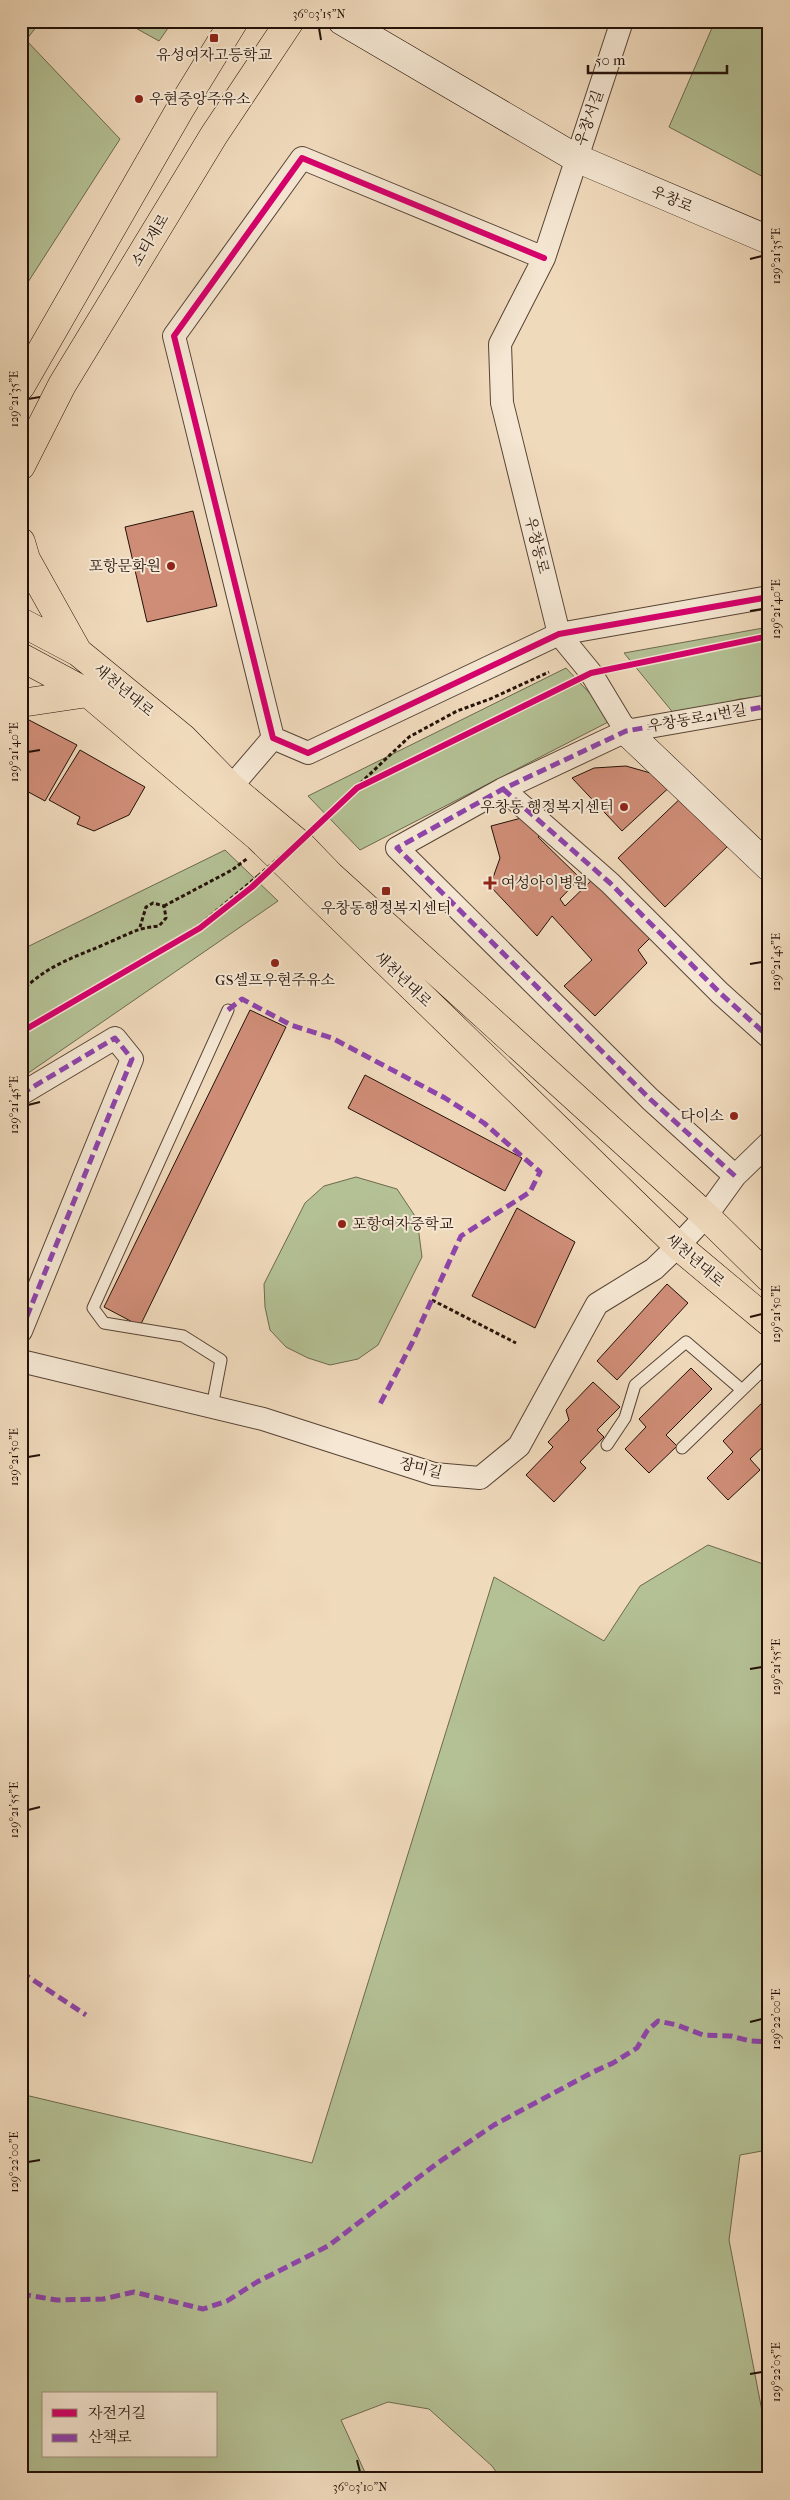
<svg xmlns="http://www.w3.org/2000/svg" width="790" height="2500" font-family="'IM FELL French Canon','Noto Serif KR',serif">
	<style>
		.green { fill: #b4c195; stroke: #6c694e; fill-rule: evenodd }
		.building { fill: #cf8d77; stroke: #241108 }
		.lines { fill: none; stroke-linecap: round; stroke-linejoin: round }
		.service-casing { stroke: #574335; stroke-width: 13 }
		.minor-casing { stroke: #574335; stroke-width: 24 }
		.secondary-casing { stroke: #241108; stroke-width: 29 }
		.primary-casing { stroke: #241108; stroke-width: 29 }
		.path { stroke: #241108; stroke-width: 3; stroke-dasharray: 4 2.5; stroke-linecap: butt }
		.service { stroke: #f5e7d3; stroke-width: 11 }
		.minor { stroke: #f5e7d3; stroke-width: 22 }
		.secondary { stroke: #f5e7d3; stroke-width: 28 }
		.primary { stroke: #f0dabc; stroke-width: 28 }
		.path-bridge { stroke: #241108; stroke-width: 3; stroke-dasharray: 4 2.5; stroke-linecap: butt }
		.quiet { stroke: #8e44ad; stroke-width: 5; stroke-dasharray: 10 5; stroke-linecap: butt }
		.cycleway-casing { stroke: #f5e7d3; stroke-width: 9 }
		.cycleway { stroke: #d6006c; stroke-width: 6 }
		.ticks { fill: none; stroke: #241108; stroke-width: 2 }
		.poi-dot { fill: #8f2418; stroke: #f5e7d3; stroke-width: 2 }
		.labels { text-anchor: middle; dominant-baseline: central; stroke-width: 4; stroke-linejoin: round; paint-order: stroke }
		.poi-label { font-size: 15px; fill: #241108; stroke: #f5e7d3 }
		.street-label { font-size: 15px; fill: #241108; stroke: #f5e7d3 }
		.neatline { fill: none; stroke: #241108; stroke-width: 2 }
		.ticks-label { font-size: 12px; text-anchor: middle; fill: #241108 }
	</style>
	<rect width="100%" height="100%" fill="#f0dabc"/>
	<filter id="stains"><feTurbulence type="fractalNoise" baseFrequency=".004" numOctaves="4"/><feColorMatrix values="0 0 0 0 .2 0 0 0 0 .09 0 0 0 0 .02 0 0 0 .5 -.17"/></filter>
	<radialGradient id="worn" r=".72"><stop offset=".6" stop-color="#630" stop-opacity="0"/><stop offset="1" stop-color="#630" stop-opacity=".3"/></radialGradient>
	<path class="green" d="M21,21H41L26,40L120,139L21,293Z
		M123,21H173L159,41Z
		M715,21H769V180L669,127Z
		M769,627V696L740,699L675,715L624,653Z
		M566,668L614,719L360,850L308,796Z
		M225,850L278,901L21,1078V950Z
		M356,1177L397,1189L417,1219L422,1257L378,1345L358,1359L330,1365L308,1358L286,1347L270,1330L265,1307L264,1284L305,1203L324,1186Z
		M708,1545L769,1566V2160L762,2151L740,2155L729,2240L768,2442L762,2479H501L492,2466L429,2409L388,2402L341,2420L368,2479H21V2094L312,2163L494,1577L604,1641L640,1586ZM44,2394H216V2456H44Z"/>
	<path class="building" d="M193,511L217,606L147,622L125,527Z
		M29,720L77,745L45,801L21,788V722Z
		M80,750L145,787L129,815L94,831L77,824L80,817L49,800Z
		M626,766L661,776L674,783L622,831L572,778L594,768Z
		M685,794L731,843L665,907L618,858Z
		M529,816L544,833L538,837L580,878L560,899L565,906L594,878L650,938L638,950L647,963L595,1016L564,986L592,960L552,916L537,936L490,886L500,858L491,826Z
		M250,1010L286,1027L140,1326L104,1307Z
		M365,1075L522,1158L505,1191L348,1108Z
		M517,1208L575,1242L535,1328L472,1296Z
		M667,1284L688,1303L617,1380L597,1361Z
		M691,1368L712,1389L666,1435L677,1446L649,1473L625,1449L646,1427L639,1419Z
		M593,1382L620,1407L597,1430L604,1437L580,1462L586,1468L554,1502L526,1475L553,1447L548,1442L569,1420L566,1410Z
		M769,1396V1441L750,1459L760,1470L728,1500L707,1478L733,1452L723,1441Z"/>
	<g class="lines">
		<g class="service-casing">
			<path id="service" d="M212,1407L221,1360L183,1336L104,1323L93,1308L228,1010
				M607,1445L625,1418L635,1385L686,1342L742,1390
				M682,1448L769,1364"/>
		</g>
		<g class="minor-casing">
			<path id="minor" d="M622,21L544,258L500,344L502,403L559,634L591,673L626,731
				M544,258L302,158L174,336L273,738L308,753L559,634L769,597
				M231,787L273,738
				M503,789L610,883L720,993L769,1037
				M21,1094L115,1038L132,1059L21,1331
				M735,1176L650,1099L397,848L503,789L626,731L769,706
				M21,1361L263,1419L434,1474L480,1478L519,1446L597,1304L654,1269L678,1246L706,1216L735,1176L769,1143"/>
		</g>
		<g class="secondary-casing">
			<path id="secondary" d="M342,21L576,158L769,240
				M626,731L769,867"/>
		</g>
		<g class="primary-casing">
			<path id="primary" d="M21,386L179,111L234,21
				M21,466L62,385L214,135L290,21
				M21,542L26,559L78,652
				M21,622L78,652L183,738L231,787L303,847L330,875L706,1216L769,1278
				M21,657L88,693L258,837L678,1246L769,1322
				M21,703L88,693"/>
		</g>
		<path class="path" d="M313,828L409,737L457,711L490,699L549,672
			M164,906L232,870L248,858
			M21,992C49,963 77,957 112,941C131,933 137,928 159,926L166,918L164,906L153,903L146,907L140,927
			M21,1029L198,926L258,876
			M432,1300L516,1343"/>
		<use href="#service" class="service"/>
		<use href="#minor" class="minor"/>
		<use href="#secondary" class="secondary"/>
		<use href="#primary" class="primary"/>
		<path class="path-bridge" d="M258,876L300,839"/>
		<path class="quiet" d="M503,789L610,883L720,993L769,1037
			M228,1010L242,999L291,1025L332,1038L445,1098L484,1123L540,1172L530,1192L461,1236L412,1343L379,1406
			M21,1094L115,1038L132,1059L21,1331
			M735,1176L650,1099L397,848L503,789L626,731L769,706
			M21,1360L22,1361
			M21,1972L86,2015
			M21,2294L57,2300L103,2299L134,2292L203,2309L227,2301L257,2282L328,2246L439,2162L494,2125L593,2072L613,2063L637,2048L647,2031L658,2021L677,2025L703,2035L731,2036L750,2041L769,2042"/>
		<g class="cycleway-casing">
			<path id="cycleway" d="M544,258L302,158L174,336L273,738L308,753L559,634L769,597
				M21,1032L200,928L252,887L357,788L591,673L769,636"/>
		</g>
		<use href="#cycleway" class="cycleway"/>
	</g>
	<path class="ticks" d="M319,28L321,40M750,259L762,256M28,399L40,397M750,611L762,609M28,752L40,750M750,964L762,962M28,1105L40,1102M750,1317L762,1314M28,1457L40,1455M750,1669L762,1667M28,1810L40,1807M750,2022L762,2019M28,2162L40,2160M750,2374L762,2372M357,2460L360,2472"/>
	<g class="poi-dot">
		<rect x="209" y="33" width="10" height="10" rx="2.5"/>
		<circle cx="139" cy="99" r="5"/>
		<circle cx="171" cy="566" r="5"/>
		<circle cx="624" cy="807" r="5"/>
		<path d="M487.5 875.5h5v5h5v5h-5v5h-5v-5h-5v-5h5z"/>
		<rect x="381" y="886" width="10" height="10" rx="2.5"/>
		<circle cx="275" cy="963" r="5"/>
		<circle cx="734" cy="1116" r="5"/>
		<circle cx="342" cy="1224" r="5"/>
	</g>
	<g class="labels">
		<g class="poi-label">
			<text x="214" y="55">유성여자고등학교</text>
			<text x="149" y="99" text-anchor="start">우현중앙주유소</text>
			<text x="161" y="566" text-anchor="end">포항문화원</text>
			<text x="614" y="807" text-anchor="end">우창동 행정복지센터</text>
			<text x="501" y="883" text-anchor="start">여성아이병원</text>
			<text x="386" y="908">우창동행정복지센터</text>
			<text x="275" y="980">GS셀프우현주유소</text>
			<text x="724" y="1116" text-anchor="end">다이소</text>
			<text x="352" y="1224" text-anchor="start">포항여자중학교</text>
		</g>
		<g class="street-label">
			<text transform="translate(589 118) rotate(-71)">우창서길</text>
			<text transform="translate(672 199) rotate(23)">우창로</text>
			<text transform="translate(150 240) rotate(-59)">소티재로</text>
			<text transform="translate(537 545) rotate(76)">우창동로</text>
			<text transform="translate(124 690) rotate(40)">새천년대로</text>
			<text transform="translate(697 718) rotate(-10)">우창동로21번길</text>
			<text transform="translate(403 979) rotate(44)">새천년대로</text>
			<text transform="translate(695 1260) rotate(41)">새천년대로</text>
			<text transform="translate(421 1468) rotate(14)">장미길</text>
		</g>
	</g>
	<rect width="790" height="2500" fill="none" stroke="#f0dabc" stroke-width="55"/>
	<rect x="42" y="2392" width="175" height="65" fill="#f5e7d3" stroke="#a19182"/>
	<rect x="52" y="2409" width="25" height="8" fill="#d6006c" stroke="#a19182"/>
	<text x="88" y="2418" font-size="15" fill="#241108">자전거길</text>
	<rect x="52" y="2434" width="25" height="8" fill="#8e44ad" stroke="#a19182"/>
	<text x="88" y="2442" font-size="15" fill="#241108">산책로</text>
	<path d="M588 65v8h139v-8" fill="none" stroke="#241108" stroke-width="2.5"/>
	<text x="595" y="65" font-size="15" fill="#241108" stroke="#f5e7d3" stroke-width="4" paint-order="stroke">50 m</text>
	<rect x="28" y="28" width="734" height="2444" class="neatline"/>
	<g class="ticks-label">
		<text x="319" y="18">36°03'15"N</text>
		<text transform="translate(776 256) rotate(-90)" y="4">129°21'35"E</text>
		<text transform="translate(14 399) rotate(-90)" y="4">129°21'35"E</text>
		<text transform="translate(776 609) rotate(-90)" y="4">129°21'40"E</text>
		<text transform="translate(14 752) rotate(-90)" y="4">129°21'40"E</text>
		<text transform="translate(776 962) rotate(-90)" y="4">129°21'45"E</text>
		<text transform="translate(14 1105) rotate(-90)" y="4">129°21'45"E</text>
		<text transform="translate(776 1314) rotate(-90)" y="4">129°21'50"E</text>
		<text transform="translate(14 1457) rotate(-90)" y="4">129°21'50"E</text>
		<text transform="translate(776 1667) rotate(-90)" y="4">129°21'55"E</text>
		<text transform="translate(14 1810) rotate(-90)" y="4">129°21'55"E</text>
		<text transform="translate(776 2019) rotate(-90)" y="4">129°22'00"E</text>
		<text transform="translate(14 2162) rotate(-90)" y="4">129°22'00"E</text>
		<text transform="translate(776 2372) rotate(-90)" y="4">129°22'05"E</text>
		<text x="360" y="2491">36°03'10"N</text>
	</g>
	<rect width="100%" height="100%" filter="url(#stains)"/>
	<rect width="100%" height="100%" fill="url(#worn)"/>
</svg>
